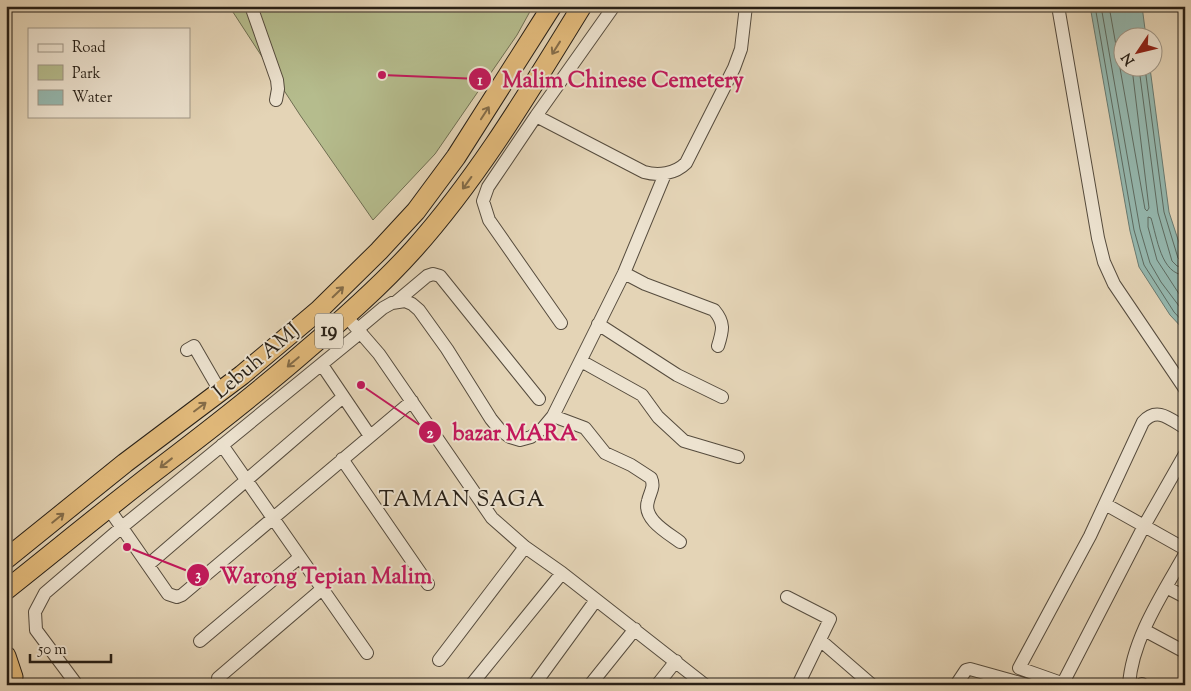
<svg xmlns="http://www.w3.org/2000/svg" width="1191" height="691" font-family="'Sorts Mill Goudy',serif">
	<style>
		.green { fill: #b5bc8d; stroke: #6e6e52 }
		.water { fill: #95b8af; stroke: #697b72 }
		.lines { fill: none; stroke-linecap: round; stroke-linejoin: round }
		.shore { stroke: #5e6c62; stroke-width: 1 }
		.minor-casing { stroke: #564c3e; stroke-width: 14 }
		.highway-casing { stroke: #271f16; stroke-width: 21 }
		.minor { stroke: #ede3d0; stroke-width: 12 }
		.highway { stroke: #e2ba7b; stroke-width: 19 }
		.oneway { stroke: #846c48 }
		.labels { text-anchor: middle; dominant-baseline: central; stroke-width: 4; stroke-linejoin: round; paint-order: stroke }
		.shield { fill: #ede3d0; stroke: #625a4e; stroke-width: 1 }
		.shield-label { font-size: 20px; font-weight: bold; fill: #271f16 }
		.street-label { font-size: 21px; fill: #271f16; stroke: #ede3d0 }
		.neighbourhood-label { font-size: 22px; letter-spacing: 1px; fill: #271f16; stroke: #ede3d0 }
		.leader { fill: none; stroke: #c2185b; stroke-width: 2 }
		.callout-dot { fill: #c2185b; stroke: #ede3d0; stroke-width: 2 }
		.mark-label { font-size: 15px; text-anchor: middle; font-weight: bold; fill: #fff }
		.callout-label { font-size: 22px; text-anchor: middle; font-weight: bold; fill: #c2185b; stroke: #ede3d0; stroke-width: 4; stroke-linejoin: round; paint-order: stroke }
	</style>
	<rect width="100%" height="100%" fill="#e4d4b6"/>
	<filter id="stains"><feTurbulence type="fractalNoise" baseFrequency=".004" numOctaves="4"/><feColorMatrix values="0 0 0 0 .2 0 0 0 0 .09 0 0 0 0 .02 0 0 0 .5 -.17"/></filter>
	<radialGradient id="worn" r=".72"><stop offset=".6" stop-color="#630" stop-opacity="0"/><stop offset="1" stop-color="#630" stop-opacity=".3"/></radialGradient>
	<path class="green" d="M229,6H533L517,35L435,154L373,220L300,115Z"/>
	<path class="water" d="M1090,6H1142L1146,37L1124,38V68H1150L1169,212L1185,261V331L1170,315L1139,267L1130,231Z"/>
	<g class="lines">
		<path class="shore" d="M1095,6L1134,230L1144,265L1174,312L1185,324
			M1101,6L1140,229L1150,263L1161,282L1185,314
			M1109,6L1145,209L1147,211L1149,208L1132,68
			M1139,68L1158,213L1172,261L1177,266L1185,268
			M1145,68L1164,212L1178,258L1181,261L1185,262
			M1185,275C1161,275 1157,237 1151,218L1148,217V227L1157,260L1185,303"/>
		<g class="minor-casing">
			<path id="minor" d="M251,6L277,80L278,89L276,100
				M1058,6L1098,238L1104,262L1114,284L1185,389
				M536,116L644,172C658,176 675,174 686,163L734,68L741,49L746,6
				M624,273L645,284L714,310C725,323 723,330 718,346
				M396,302L427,276L433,274L440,276L539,399
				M561,323L489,220L483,201L488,187L536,116L614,6
				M353,324L379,354L492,518L525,547L562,573L705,685
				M598,324L677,375L722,397
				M358,329L383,308L392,303L405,301L412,304L419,310L447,349L491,419L500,430L510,437L520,440L531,437L543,428L553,416L624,273L665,174
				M187,350L194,346L220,391
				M581,361L642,395L658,417L684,441L738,457
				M322,365L370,436
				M553,416L585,428L605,453L631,465L651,478C655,487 650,492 648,501C642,519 668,533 680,542
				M222,445L367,653
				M342,459L428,584
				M1105,504L1185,549
				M109,509L168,594L177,597L182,595L412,401
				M148,565L343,397
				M1166,587L1185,597
				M787,597L830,619L798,685
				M1144,630L1185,652
				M820,640L872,685
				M200,641L300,557
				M439,660L525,547
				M218,678L322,589
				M1063,683L1144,526L1185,454
				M1142,684L1143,685
				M77,685L36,630L35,612L45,593L122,527L361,332
				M471,685L562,573
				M534,685L596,600
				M590,685L635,629
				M657,685L676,661
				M956,685L966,670L970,669L1013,681
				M1011,685L1013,681L1027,685
				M1067,685L1019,668L1090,536L1143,422C1157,406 1170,419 1185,428
				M1129,685C1132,639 1163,593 1185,554"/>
		</g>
		<g class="highway-casing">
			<path id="highway" d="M6,559L125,463L242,375L319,310L379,251L416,211L456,157L552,6
				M6,590C59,548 112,504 166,463C212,428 258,392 302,354C341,321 380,287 414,249C480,175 530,90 582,6
				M6,656L13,677"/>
		</g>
		<use href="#minor" class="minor"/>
		<use href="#highway" class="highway"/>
	</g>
	<defs><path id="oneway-shaft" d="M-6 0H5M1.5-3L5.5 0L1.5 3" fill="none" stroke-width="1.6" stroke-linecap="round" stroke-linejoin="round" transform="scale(1.25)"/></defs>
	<g class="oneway">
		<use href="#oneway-shaft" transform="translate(556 48) rotate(122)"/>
		<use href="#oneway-shaft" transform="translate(485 113) rotate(-57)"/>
		<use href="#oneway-shaft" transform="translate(467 183) rotate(126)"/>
		<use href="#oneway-shaft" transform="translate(338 292) rotate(-44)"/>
		<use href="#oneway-shaft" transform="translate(293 362) rotate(140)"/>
		<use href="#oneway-shaft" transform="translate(200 407) rotate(-37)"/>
		<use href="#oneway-shaft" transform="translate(166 463) rotate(142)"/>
		<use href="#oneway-shaft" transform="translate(58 518) rotate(-39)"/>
	</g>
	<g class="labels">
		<rect class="shield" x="315" y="313.5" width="28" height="35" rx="4"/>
		<g class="shield-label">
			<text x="329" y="331">19</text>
		</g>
		<g class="street-label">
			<text transform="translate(257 362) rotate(-40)">Lebuh AMJ</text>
		</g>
		<g class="neighbourhood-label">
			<text x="462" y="501">TAMAN SAGA</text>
		</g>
	</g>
	<path class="leader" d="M382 75L480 79M361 385L430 432M127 547L198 575"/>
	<g class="callout-dot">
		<circle cx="382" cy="75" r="5"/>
		<circle cx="361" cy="385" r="5"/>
		<circle cx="127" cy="547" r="5"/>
		<circle cx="480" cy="79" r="12"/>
		<circle cx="430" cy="432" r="12"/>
		<circle cx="198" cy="575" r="12"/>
	</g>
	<g class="mark-label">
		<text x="480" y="85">1</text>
		<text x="430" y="438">2</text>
		<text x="198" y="580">3</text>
	</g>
	<g class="callout-label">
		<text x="623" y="87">Malim Chinese Cemetery</text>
		<text x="515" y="440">bazar MARA</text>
		<text x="326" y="583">Warong Tepian Malim</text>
	</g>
	<rect width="1191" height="691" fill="none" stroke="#e4d4b6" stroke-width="25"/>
	<rect x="8" y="8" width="1176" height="676" fill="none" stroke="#271f16" stroke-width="2.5"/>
	<rect x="12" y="12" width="1166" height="666" fill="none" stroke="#271f16"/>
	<rect x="28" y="28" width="162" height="90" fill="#ede3d0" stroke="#9e9586"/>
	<rect x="38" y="44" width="25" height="8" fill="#ede3d0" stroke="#9e9586"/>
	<text x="72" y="52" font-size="15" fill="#271f16">Road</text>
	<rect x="38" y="65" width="25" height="15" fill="#b5bc8d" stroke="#9e9586"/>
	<text x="72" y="78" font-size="15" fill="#271f16">Park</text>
	<rect x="38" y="90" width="25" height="15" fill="#95b8af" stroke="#9e9586"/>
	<text x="72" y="102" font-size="15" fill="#271f16">Water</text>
	<g transform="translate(1138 52) rotate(235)"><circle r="24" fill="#ede3d0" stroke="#9e9586"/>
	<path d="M0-4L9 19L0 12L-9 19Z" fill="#8f2418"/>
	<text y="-8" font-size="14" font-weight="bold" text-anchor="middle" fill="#271f16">N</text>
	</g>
	<path d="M30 654v8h81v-8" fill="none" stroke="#271f16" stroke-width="2.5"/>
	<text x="38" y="654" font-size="15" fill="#271f16" stroke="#ede3d0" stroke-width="4" paint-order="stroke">50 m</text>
	<rect width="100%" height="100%" filter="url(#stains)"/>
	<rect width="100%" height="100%" fill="url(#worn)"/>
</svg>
